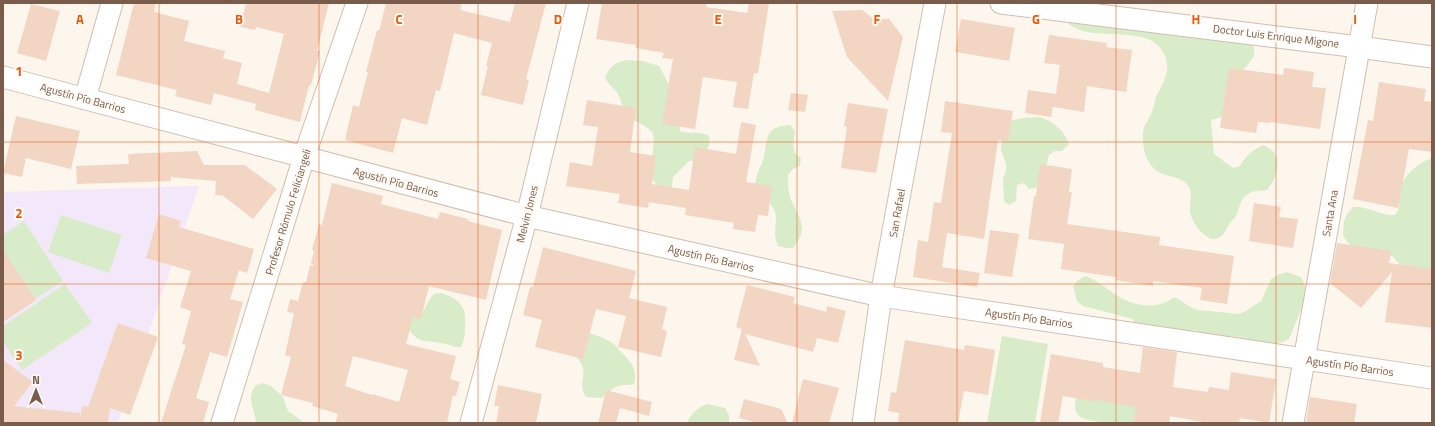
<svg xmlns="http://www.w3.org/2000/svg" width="1435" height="426" font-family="'Titillium Web',sans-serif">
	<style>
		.education { fill: #f3e8fa }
		.green { fill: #d8ecc9 }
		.building { fill: #f3d5c3; fill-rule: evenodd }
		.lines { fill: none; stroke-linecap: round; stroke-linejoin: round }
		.minor-casing { stroke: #d1beb0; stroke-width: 23 }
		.minor { stroke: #fff; stroke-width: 21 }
		.grid { fill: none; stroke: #e8590c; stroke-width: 1; stroke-opacity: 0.55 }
		.labels { text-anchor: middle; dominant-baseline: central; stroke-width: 4; stroke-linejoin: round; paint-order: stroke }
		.street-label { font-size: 11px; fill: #7a5c4d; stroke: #fffaf3 }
		.grid-label { font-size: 13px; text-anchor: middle; font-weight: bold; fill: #e8590c; stroke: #fffaf3; stroke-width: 4; stroke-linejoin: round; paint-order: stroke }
	</style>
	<rect width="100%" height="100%" fill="#fdf6ec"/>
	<path class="education" d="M199,186L118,423H3V192Z"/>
	<path class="green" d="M1066,21L1251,42L1254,48V56L1250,62L1239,75L1229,115L1211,120L1214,154L1233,168L1240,166C1245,156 1253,150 1263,145C1285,153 1279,176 1267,190C1260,191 1252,190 1247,195C1240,199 1239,209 1236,216C1235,219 1232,220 1230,223C1226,229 1223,239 1214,239C1204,239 1190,220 1190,211C1189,203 1193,195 1189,187C1183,177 1173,178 1163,174C1147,168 1142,149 1143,134C1143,126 1148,121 1151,114C1154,109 1154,103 1156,97C1164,81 1174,67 1161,49C1143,23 1086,45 1066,21Z
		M627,60L643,61L659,66L676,98L680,131C691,135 698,130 709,136L710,143L707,149L696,160L689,161L673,177L671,192L664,193C661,189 656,185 654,181C646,166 659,139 651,131C645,125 635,121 627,117C623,110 622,103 619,96C616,88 609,87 605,78C609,67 615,62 627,60Z
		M1040,117C1054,122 1064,130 1069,144L1062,151H1055L1049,155L1042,183L1036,188L1029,189L1024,183L1017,185L1016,201L1009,205L1004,201L1003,178L1006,172V164L1001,150L1002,134L1009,121L1024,118Z
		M790,125L795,131L793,146L795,153L801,158L800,166L793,169L788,175C788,182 788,190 790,197C794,209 805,220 801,235C799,239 796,244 793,248H786L778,246C773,233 776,230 776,218C776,206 762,195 754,187C756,182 756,177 758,172C760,167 763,162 764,157C768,136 765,127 790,125Z
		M1432,158V282L1405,270L1392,256L1380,258L1353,247L1347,242L1343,235L1344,221L1347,214L1353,207C1369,206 1380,216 1395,215C1401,206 1398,203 1399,194C1401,177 1417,163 1432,158Z
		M61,215L122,235L109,273L48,252Z
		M24,221L63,281L27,304L3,266V235Z
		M1287,272L1301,277C1310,294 1304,302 1298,317C1295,324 1292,332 1289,339L1283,342L1268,345L1253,342L1239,337L1200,335L1195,330L1181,334L1136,325L1133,319L1083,306L1077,301L1073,286L1078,280L1085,276C1096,280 1103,286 1112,292C1129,305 1156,312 1174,297L1183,302L1190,307L1198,310L1239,314L1246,311L1261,301L1271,279L1279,274Z
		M65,284L92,323L22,370L3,342V326Z
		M441,293C452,296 464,303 465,315C465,319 465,322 465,325C465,334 465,339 461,347C454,348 452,345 446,344C426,339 419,347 406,325L409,317C427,319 423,304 434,294Z
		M589,333C597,336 606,338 612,343C616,345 618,349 621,352C631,362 638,370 634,384C628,386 623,384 618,386C612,388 607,394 601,398L586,397C575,381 593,374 575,356Z
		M1002,336L1048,344L1035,423H987Z
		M264,383L271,386L283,397L288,411L305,423H256C255,407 245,400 256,385Z
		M1077,395L1147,407L1159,416L1173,423C1156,423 1089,426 1079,416C1073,410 1075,402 1077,395Z
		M707,404L725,408L729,415V423H687C691,413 697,408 707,404Z"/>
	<path class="building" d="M134,3H156L154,12L189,21L184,41L225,51L223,58L242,63L237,84L269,93L284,34L256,27L255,30L240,27L246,3H329L317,51H320L311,85H309L300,122L255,110L256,104L214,93L211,105L175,96L177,90L116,75Z
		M386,3H462L460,10L510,22L515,3H546L526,79L529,80L523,105L481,95L488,66H486L492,43L454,33L440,91L436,90L427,125L402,118L393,153L345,140L353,105L359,107L368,72H366L377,30L379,31Z
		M602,3H707L706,7L747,13L749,3H769L758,73H754L748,109L733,107L737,82L703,77L695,129L662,124L673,59L662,58L664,53L636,48V45L596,39Z
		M31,4L60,11L46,61L17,53Z
		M862,10L875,20L889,19L903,37L888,101L847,57L832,11Z
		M961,19L1015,28L1009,61L955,52Z
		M1049,35L1107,43L1106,47L1132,50L1126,92L1087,86L1084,112L1053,107L1051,117L1025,113L1028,90L1056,94L1060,65L1044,63Z
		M1229,68L1283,75L1284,68L1314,72L1312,87L1326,88L1320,129L1270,122L1269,123L1258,122L1256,133L1220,128Z
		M1379,82L1426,89L1424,101L1432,102V152L1409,149L1398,208L1353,199L1368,120L1373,121Z
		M791,93L808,95L805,112L788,110Z
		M587,100L636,108L630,152L656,156L652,184L689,190L695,147L736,154L741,122L756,125L746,182L772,186L768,216L758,215L755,232L733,229L734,223L685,215L686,208L649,202L648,208L618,203L620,194L566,186L570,162L592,166L598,127L583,125Z
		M945,101L1013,111L1008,141L998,140L984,239L947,233L942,267L980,273L977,287L913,277L918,240L928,242L934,202L941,203L952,133L941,132Z
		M848,103L888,109L876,173L841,168L847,127L844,126Z
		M16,116L80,131L71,169L26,158L22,177L3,173Z
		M197,151L204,165H245L277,189L253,219L222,195H215L216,181L171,177V181L77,184L76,166L129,164L128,154Z
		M1040,164L1072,169L1069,192H1072L1067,224L1160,237L1159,245L1234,256L1227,304L1200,300L1202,288L1153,281V286L1116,280V277L1061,269L1064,244L1028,239L1034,196H1036Z
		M332,183L383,196L381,204L438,219L440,212L468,219V221L502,230L486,300L429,286L421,319L413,317L406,344L456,356L450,379L460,382L456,396L453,395L447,423H335L338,414L312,406L313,403L281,395L291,357L285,355L294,313L287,312L290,299L298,301L303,282H306L310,265L315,266L311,263L314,251L312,250L319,224L322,225ZM353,356L408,370L399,402L372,394V395L345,386Z
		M1254,203L1281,207L1279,217L1298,219L1293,248L1249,241Z
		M159,214L181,221L179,227L254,249L247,273L239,270L230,299L243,302L227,357L210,352L196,398L209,402L203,423H161L186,345L182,344L191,311L180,307L191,271L146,258Z
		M990,230L1019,234L1012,277L984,273Z
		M1337,243L1391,251L1389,263L1432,269V328L1385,322L1392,272L1361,308L1330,283Z
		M543,247L636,271L629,298L667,307L662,329L667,331L661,357L618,347L626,316L596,309L583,359L535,347L542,320L523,315L530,287H533Z
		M3,250L36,300L3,322Z
		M747,285L795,297L793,303L826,312L827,306L846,311L838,343L817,338L813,352L745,334L760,366L734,360L742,329L736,327Z
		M118,323L158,337L130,415L110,408L108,423H3V360L33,382L14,406L80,413V418L82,406L88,407Z
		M905,340L964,350L965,345L995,350L988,395L964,391L958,423H898L899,413L888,411L891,392L896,393Z
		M1143,347L1177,352L1173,387L1208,392L1209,387L1229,390L1231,372L1276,379L1269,423L1240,418L1239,423H1203V422L1170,416L1169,423H1134L1136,407L1097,400V402L1063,396L1058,423H1040L1051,354L1103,363V367L1140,373Z
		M803,379L839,388L829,423H792Z
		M498,385L542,394L536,423H496L499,406H494Z
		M606,390L652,402L649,416L620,408L616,423H598Z
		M1310,397L1357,404L1354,423H1306Z
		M744,399L781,409L788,423H757L739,418Z"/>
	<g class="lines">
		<g class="minor-casing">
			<path id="minor" d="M1001,3L1359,47L1432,57
				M3,77L527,216L881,296L1432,378
				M85,99L112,3
				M222,423L304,157L357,3
				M471,423L527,216L578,3
				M863,423L881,296L935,3
				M1293,423L1367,3"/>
		</g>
		<use href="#minor" class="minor"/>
	</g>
	<path class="grid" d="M159,3V423M319,3V423M478,3V423M638,3V423M797,3V423M957,3V423M1116,3V423M1276,3V423M3,142H1432M3,284H1432"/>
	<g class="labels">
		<g class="street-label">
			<text transform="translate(1276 36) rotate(7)">Doctor Luis Enrique Migone</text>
			<text transform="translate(83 98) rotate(15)">Agustín Pío Barrios</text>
			<text transform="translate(396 182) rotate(15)">Agustín Pío Barrios</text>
			<text transform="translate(288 212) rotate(-73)">Profesor Rómulo Feliciangeli</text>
			<text transform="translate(897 213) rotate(-80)">San Rafael</text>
			<text transform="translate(1330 213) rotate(-80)">Santa Ana</text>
			<text transform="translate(527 214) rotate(-76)">Melvin Jones</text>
			<text transform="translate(711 258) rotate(13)">Agustín Pío Barrios</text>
			<text transform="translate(1029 318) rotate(8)">Agustín Pío Barrios</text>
			<text transform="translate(1350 366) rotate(8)">Agustín Pío Barrios</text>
		</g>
	</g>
	<g class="grid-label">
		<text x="80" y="24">A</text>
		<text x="239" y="24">B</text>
		<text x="399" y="24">C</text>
		<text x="558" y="24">D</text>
		<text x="718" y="24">E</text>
		<text x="877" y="24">F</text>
		<text x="1036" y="24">G</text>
		<text x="1196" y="24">H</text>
		<text x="1355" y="24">I</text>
		<text x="19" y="76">1</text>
		<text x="19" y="218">2</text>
		<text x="19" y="360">3</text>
	</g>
	<rect width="1435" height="426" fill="none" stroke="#7a5c4d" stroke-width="8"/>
	<g transform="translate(36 390)" stroke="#fffaf3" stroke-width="3" paint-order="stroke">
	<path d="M0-3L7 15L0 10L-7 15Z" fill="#7a5c4d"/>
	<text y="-6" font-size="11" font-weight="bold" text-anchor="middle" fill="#7a5c4d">N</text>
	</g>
</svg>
